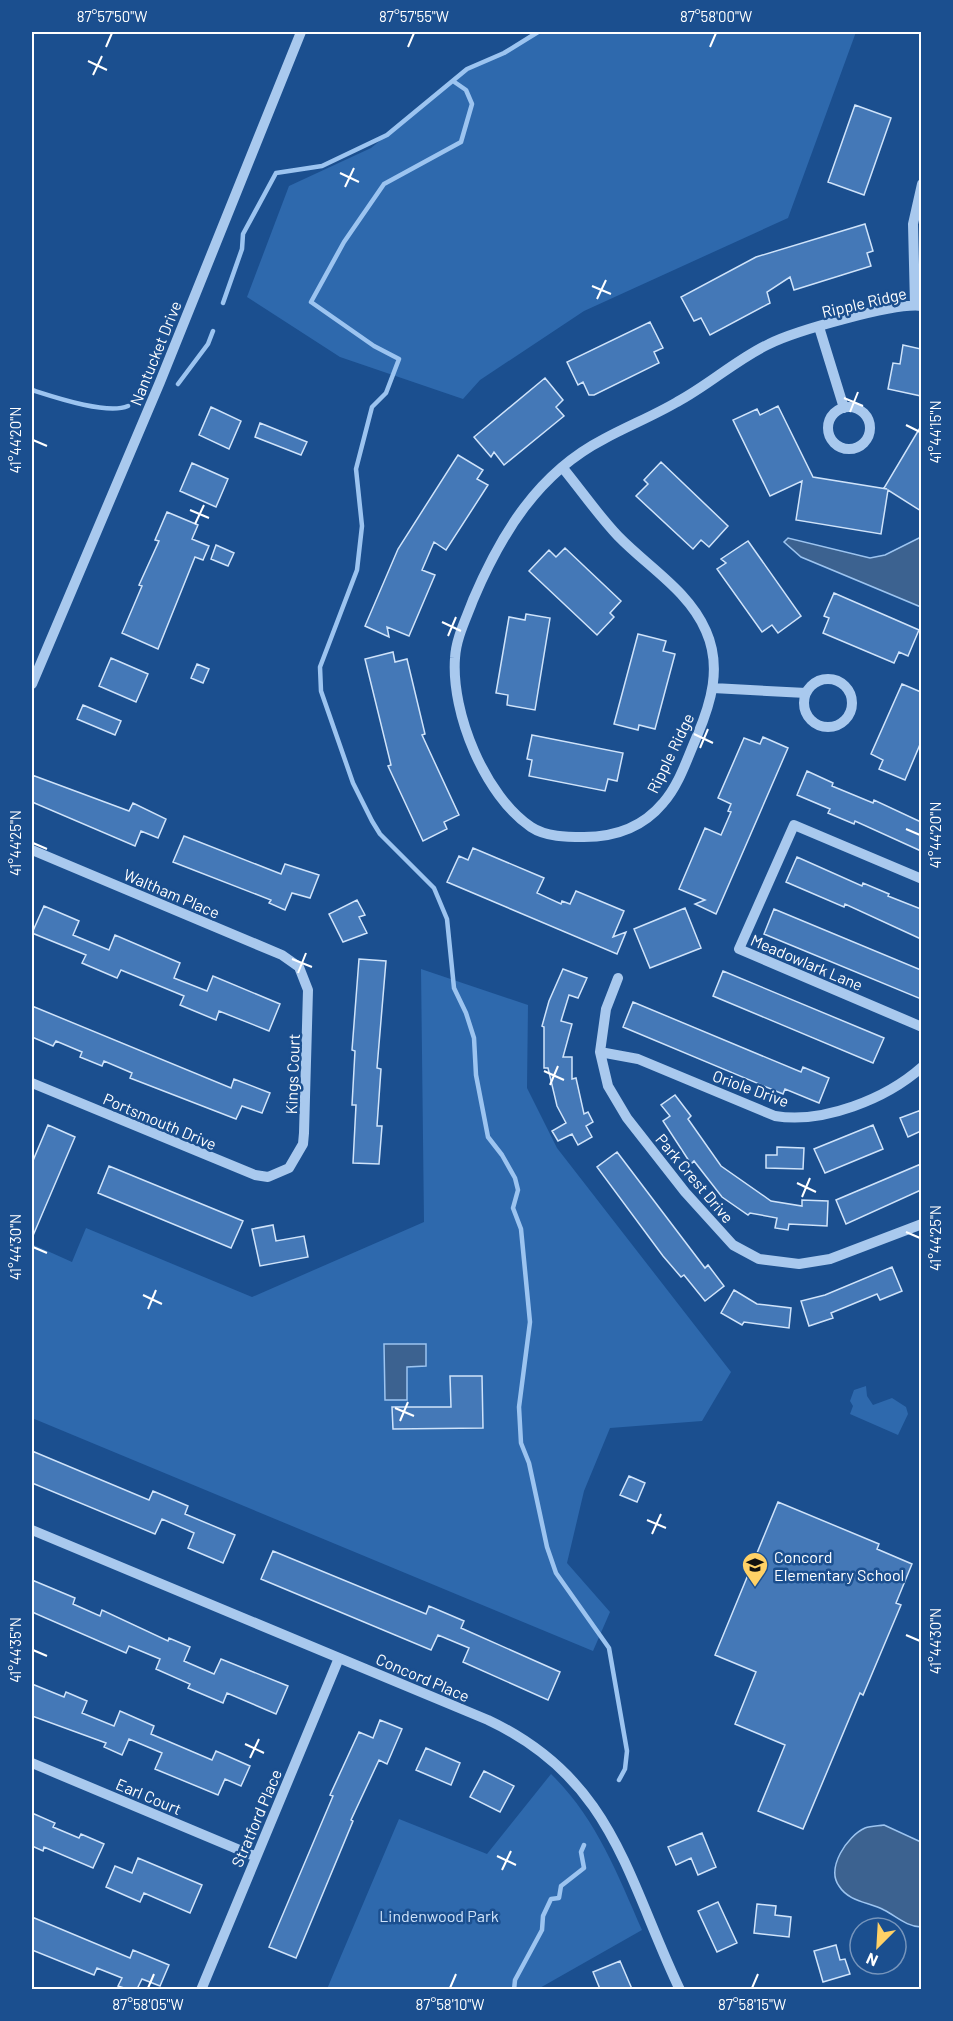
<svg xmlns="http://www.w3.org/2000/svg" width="953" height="2021" font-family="Barlow,sans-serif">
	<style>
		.green { fill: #2e69ad }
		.water { fill: #3c6290; stroke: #9cc4f0; stroke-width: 1.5 }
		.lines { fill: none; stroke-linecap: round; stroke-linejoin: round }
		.stream { stroke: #9cc4f0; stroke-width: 4.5 }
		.building { fill: #4478b7; stroke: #cfe3fa; stroke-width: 1.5 }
		.minor { stroke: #a9c9ee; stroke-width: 10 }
		.ticks { fill: none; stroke: #fff; stroke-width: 2 }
		.labels { text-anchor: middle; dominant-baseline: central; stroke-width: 5; stroke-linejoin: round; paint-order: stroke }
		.street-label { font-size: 16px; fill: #fff; stroke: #1b4f8f }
		.poi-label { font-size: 16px; fill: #fff; stroke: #1b4f8f; text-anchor: start }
		.park-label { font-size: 16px; fill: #cfe3fa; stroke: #1b4f8f }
		.neatline { fill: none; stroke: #fff; stroke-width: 2 }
		.ticks-label { font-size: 15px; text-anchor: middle; fill: #fff }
	</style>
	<rect width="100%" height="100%" fill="#1b4f8f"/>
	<path class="green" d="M540,32H856L788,218L584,311L480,380L463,399L340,357L247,297L289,186L371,148L467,69L504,53Z
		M421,969L528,1005L527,1088L557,1148L731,1372L702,1421L610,1428L584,1491L567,1563L610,1612L593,1651L32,1418V1244L72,1262L86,1228L252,1297L424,1222Z
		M866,1386L867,1396L873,1405L892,1398L906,1407L908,1414L898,1435L850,1414L853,1406L850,1401L854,1390Z
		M551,1774C596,1818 617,1873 642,1930L538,1989H327L399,1819L487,1854Z"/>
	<path class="water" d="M921,537V607L801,557L784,542L788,538L870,558L885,555Z
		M426,1344V1366L407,1367V1400H385L384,1344Z
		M884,1825L921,1842V1927C907,1927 896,1916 884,1910C869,1902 849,1902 839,1886C826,1868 847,1836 865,1828C871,1826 878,1826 884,1825Z"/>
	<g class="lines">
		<path class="stream" d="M453,81L466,90L472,104L461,142L384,184L344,242L311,302L374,346L399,359L386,393L372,407L356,469L362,526L357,570L320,667L321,691L353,783L372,821L380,834L434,888L447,919L454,988L466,1013L474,1038L476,1075L488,1137L502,1155L515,1178L518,1190L513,1208L521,1229L530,1322L519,1407L521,1443L529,1463L547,1547L556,1573L609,1648L627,1751L625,1769L619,1780
			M223,303L242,249L243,234L276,173L322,166L387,135L467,69L504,53L538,32
			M178,384L208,344L213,331
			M32,390C54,397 107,415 128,406
			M514,1990L515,1980L542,1930L543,1916L551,1899L559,1898L561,1886L584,1868L581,1852L584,1845"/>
	</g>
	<path class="building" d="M855,105L891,118L864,195L828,182Z
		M865,224L873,251L867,253L871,266L794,290L790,277L767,292L770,303L710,335L701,318L694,321L681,297L756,257Z
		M650,322L663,348L654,352L659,363L594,395H589L583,382L578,385L567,362Z
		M903,345L921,349V396L888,389L893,363L900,364Z
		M545,378L563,400L556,407L564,416L504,465L494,452L491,457L474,437Z
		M778,406L813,477L887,489L884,488L921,426V511L888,490L881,534L796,520L802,481L770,496L733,420L757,409L760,415Z
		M211,407L241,421L229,449L199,435Z
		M260,423L307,442L301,455L255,437Z
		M458,455L483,470L477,479L488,485L446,550L434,542L422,570L435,575L409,636L387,627L389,637L365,626L398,549Z
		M661,462L728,526L709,547L701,540L693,549L636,496L648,484L644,480Z
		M192,463L228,479L216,507L180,491Z
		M167,512L198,525L192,539L209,546L203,560L195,557L158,649L122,633L142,586L139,585L159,541L155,540Z
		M748,541L801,616L778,633L772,625L762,632L717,569L726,563L721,559Z
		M216,545L234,553L228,566L211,559Z
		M565,548L621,601L610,613L614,617L597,635L529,571L549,550L556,557Z
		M834,593L919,630L908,656L899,652L894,663L823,633L829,618L824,616Z
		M526,614L550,618L535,710L507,705L508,695L496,693L509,617L525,620Z
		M638,634L666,641L663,651L675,654L655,729L639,725L638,730L614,724Z
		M393,652L395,662L407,659L425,734L422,735L459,815L444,822L447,829L423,841L388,766L391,765L365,659Z
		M111,658L148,674L136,702L99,686Z
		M197,664L209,669L203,683L191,678Z
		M902,684L921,692V742L905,780L879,769L883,760L871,754Z
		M83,705L121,721L115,735L77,719Z
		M532,735L623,753L617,781L608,779L605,791L529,776L532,760L527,759Z
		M763,737L788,748L716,914L695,904L705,900L679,889L705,828L721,835L731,812L728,811L731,804L718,798L744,738L760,744Z
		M807,771L833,783L832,786L873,803L874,800L921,822V851L855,821L854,824L828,813L830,809L797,795Z
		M32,775L129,811L133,803L166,819L158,838L141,831L135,846L32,802Z
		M184,836L281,874L285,864L319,875L310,898L292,893L285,910L269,903L271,900L173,862Z
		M473,848L544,878L537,893L561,904L562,901L570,904L576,891L624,911L613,937L626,932L617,954L447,882L459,856L468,860Z
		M797,857L862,886L863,883L889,894L888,896L921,909V939L845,904L844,907L786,882Z
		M357,900L365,915L359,917L367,933L343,942L329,914Z
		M44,906L79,921L73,935L109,950L115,935L180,963L174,978L207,991L213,976L280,1004L269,1031L219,1011L216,1020L180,1005L184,996L121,970L117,978L82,963L86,955L32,933Z
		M685,908L701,948L650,968L634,929Z
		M774,909L921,970V999L764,934Z
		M359,959L386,961L377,1068L381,1069L377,1126H382L379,1164L353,1163L356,1105H352L355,1051L352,1050Z
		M563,969L587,978L578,998L569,995L561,1021L572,1024L563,1057H572V1079L576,1078L584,1114L588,1112L593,1122L586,1126L592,1137L578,1145L572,1134L558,1141L552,1131L566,1123L557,1106L548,1068H544V1027L542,1026L549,1001Z
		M723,971L884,1038L873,1063L713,996Z
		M633,1002L801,1072L803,1067L829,1078L819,1103L785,1089L783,1094L623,1027Z
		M32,1006L231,1088L234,1079L270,1093L262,1113L242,1106L236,1119L130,1078L132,1073L104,1061L102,1066L80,1057L82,1052L56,1041L53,1046L32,1037Z
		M675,1095L691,1116L688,1119L721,1166L771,1201L802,1206V1200L828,1201L827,1226L789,1224L788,1230L775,1228L777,1218L750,1213L748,1215L722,1197L694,1161L691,1164L663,1121L670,1116L661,1105Z
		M921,1110V1131L908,1137L900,1118Z
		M48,1125L75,1137L32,1238V1163Z
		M873,1125L883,1149L825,1173L814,1149Z
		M777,1147L804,1148L803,1169L766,1168V1155H777Z
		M617,1152L705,1268L708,1265L724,1286L705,1301L684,1275L681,1277L663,1256L597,1167Z
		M921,1164V1190L846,1224L836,1200Z
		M109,1166L243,1221L231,1248L98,1193Z
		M273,1225L276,1241L304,1236L308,1257L260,1266L252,1229Z
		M892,1267L902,1291L880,1300L877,1294L831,1313L833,1318L809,1326L801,1301L825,1295Z
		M734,1290L757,1304L791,1308L789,1328L744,1322L742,1325L721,1313Z
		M450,1376H482L483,1428L393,1429L392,1407H451Z
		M32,1451L149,1500L153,1491L188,1506L185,1514L235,1535L223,1563L188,1548L194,1533L162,1519L155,1534L32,1483Z
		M629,1476L645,1483L637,1502L620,1495Z
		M778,1502L879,1544L877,1549L912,1564L896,1603L901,1605L863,1695L860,1693L803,1829L758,1811L785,1745L735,1724L756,1672L715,1655Z
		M273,1551L426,1614L429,1606L464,1621L461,1628L560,1672L548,1700L463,1662L469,1648L438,1635L431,1650L261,1579Z
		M32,1580L75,1598L73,1604L100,1616L102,1610L168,1641L169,1638L190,1647L184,1661L214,1674L221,1659L288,1686L276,1714L227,1693L223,1703L188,1688L190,1684L156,1669L160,1659L129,1646L126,1653L32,1612Z
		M32,1684L64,1697L66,1692L87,1701L82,1713L114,1726L120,1711L154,1726L151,1734L212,1760L216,1751L250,1766L241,1786L225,1779L218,1795L155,1769L162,1753L129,1739L122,1755L104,1747L106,1743L32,1716Z
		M380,1720L402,1729L387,1764L379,1760L351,1820L353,1821L296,1958L269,1947L333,1796L330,1795L359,1732L373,1738Z
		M426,1748L460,1763L451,1785L416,1770Z
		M484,1771L514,1786L500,1812L470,1797Z
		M32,1813L55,1823L53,1827L79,1838L81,1834L104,1844L93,1868L44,1847L43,1851L32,1846Z
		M702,1833L716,1867L698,1875L691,1858L676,1865L668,1847Z
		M138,1858L202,1885L190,1913L144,1893L140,1902L106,1887L115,1866L132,1873Z
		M718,1902L737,1943L717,1952L698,1911Z
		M757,1904L776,1906L775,1915L791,1917L789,1937L754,1933Z
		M32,1917L130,1958L133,1950L169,1965L160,1986L142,1979L137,1989H127L118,1986L122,1978L97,1968L94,1975L32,1950Z
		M836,1945L840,1960L845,1959L850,1974L823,1982L814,1951Z
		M620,1961L632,1989H600L593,1972Z"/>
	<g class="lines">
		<path class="minor" d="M915,305L913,224L922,184
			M819,327L844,408
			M828 428a21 21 0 1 1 42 0a21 21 0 1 1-42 0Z
			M562,467C581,490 598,515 618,536C648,567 689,591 706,631C722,667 711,703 697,736C687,759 679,785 663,803C643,827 615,837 584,837C567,837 546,837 531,827C485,796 451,713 455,658C456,638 466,619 473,600C501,534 538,473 604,439C628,426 653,416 677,402C709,385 737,359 769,344C795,331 896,302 922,306
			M804 703a24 24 0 1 1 48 0a24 24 0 1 1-48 0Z
			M32,684L160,382L301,32
			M713,688L806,693
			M32,850L282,955L299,967L308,990L304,1133L303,1144L289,1168L268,1177L255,1175L32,1083
			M922,879L794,825L739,949L922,1027
			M618,978L606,1009L600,1052L608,1086L627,1118L685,1192L733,1245L759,1259L799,1264L830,1259L922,1224
			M600,1052L638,1059L775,1116C823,1124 886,1099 922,1067
			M32,1530L488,1720C613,1779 626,1876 680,1990
			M32,1763L256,1857
			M201,1990L339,1658"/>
	</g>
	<path class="ticks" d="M106,47L112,33M408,47L414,33M710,47L716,33M88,61L107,70M93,75L102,56M340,173L359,182M345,187L354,168M592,286L611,294M597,299L606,280M844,398L863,406M850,412L858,392M906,425L920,432M33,440L47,446M190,510L209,518M195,524L204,505M442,622L461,631M448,636L456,617M694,734L713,743M700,748L708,729M906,829L920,835M33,843L47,849M292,959L312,967M298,973L306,953M544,1071L564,1080M550,1085L558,1066M797,1183L816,1192M802,1197L810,1178M906,1232L920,1238M33,1247L47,1253M143,1295L162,1304M148,1309L156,1290M395,1408L414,1416M400,1421L408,1402M647,1520L666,1528M652,1534L661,1514M906,1635L920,1641M33,1650L47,1656M245,1744L264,1753M250,1758L259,1739M497,1856L516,1865M502,1870L511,1851M148,1988L154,1974M450,1988L456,1974M752,1988L758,1974"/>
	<defs>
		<g id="school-pin" transform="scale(1.35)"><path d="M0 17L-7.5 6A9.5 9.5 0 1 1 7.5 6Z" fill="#ffd166" stroke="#1b4f8f"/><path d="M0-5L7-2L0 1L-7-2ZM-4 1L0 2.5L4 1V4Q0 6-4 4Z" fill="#111"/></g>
	</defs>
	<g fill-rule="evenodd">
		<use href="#school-pin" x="755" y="1565"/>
	</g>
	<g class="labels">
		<g class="street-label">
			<text transform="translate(864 302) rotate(-13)">Ripple Ridge</text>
			<text transform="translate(155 353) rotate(-68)">Nantucket Drive</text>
			<text transform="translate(670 753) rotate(-64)">Ripple Ridge</text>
			<text transform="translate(172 893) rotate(23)">Waltham Place</text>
			<text transform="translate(807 962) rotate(23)">Meadowlark Lane</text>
			<text transform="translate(292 1074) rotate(-88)">Kings Court</text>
			<text transform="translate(751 1088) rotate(20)">Oriole Drive</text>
			<text transform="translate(160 1121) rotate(23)">Portsmouth Drive</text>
			<text transform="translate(695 1178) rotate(50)">Park Crest Drive</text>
			<text transform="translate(423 1677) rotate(23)">Concord Place</text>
			<text transform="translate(149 1796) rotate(23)">Earl Court</text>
			<text transform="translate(256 1818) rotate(-67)">Stratford Place</text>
		</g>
		<g class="poi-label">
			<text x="774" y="1556">Concord<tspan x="774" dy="18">Elementary School</tspan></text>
		</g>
		<g class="park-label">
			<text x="439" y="1915">Lindenwood Park</text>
		</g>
	</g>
	<rect width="953" height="2021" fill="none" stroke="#1b4f8f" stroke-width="66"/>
	<g transform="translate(878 1946) rotate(204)"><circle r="28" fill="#1b4f8f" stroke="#7695bc" stroke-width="1.5"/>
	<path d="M0-4.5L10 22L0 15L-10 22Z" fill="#ffd166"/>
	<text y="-9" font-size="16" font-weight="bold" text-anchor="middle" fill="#ffffff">N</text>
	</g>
	<rect x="33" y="33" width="887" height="1955" class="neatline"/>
	<g class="ticks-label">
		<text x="112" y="22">87°57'50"W</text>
		<text x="414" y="22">87°57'55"W</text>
		<text x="716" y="22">87°58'00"W</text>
		<text transform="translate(936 432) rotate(-90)" y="5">41°44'15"N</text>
		<text transform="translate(16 440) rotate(-90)" y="5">41°44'20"N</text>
		<text transform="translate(936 835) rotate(-90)" y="5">41°44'20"N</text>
		<text transform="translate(16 843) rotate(-90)" y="5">41°44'25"N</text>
		<text transform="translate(936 1238) rotate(-90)" y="5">41°44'25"N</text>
		<text transform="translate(16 1247) rotate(-90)" y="5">41°44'30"N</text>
		<text transform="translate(936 1641) rotate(-90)" y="5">41°44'30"N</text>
		<text transform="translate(16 1650) rotate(-90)" y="5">41°44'35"N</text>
		<text x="148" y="2010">87°58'05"W</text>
		<text x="450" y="2010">87°58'10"W</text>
		<text x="752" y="2010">87°58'15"W</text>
	</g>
</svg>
